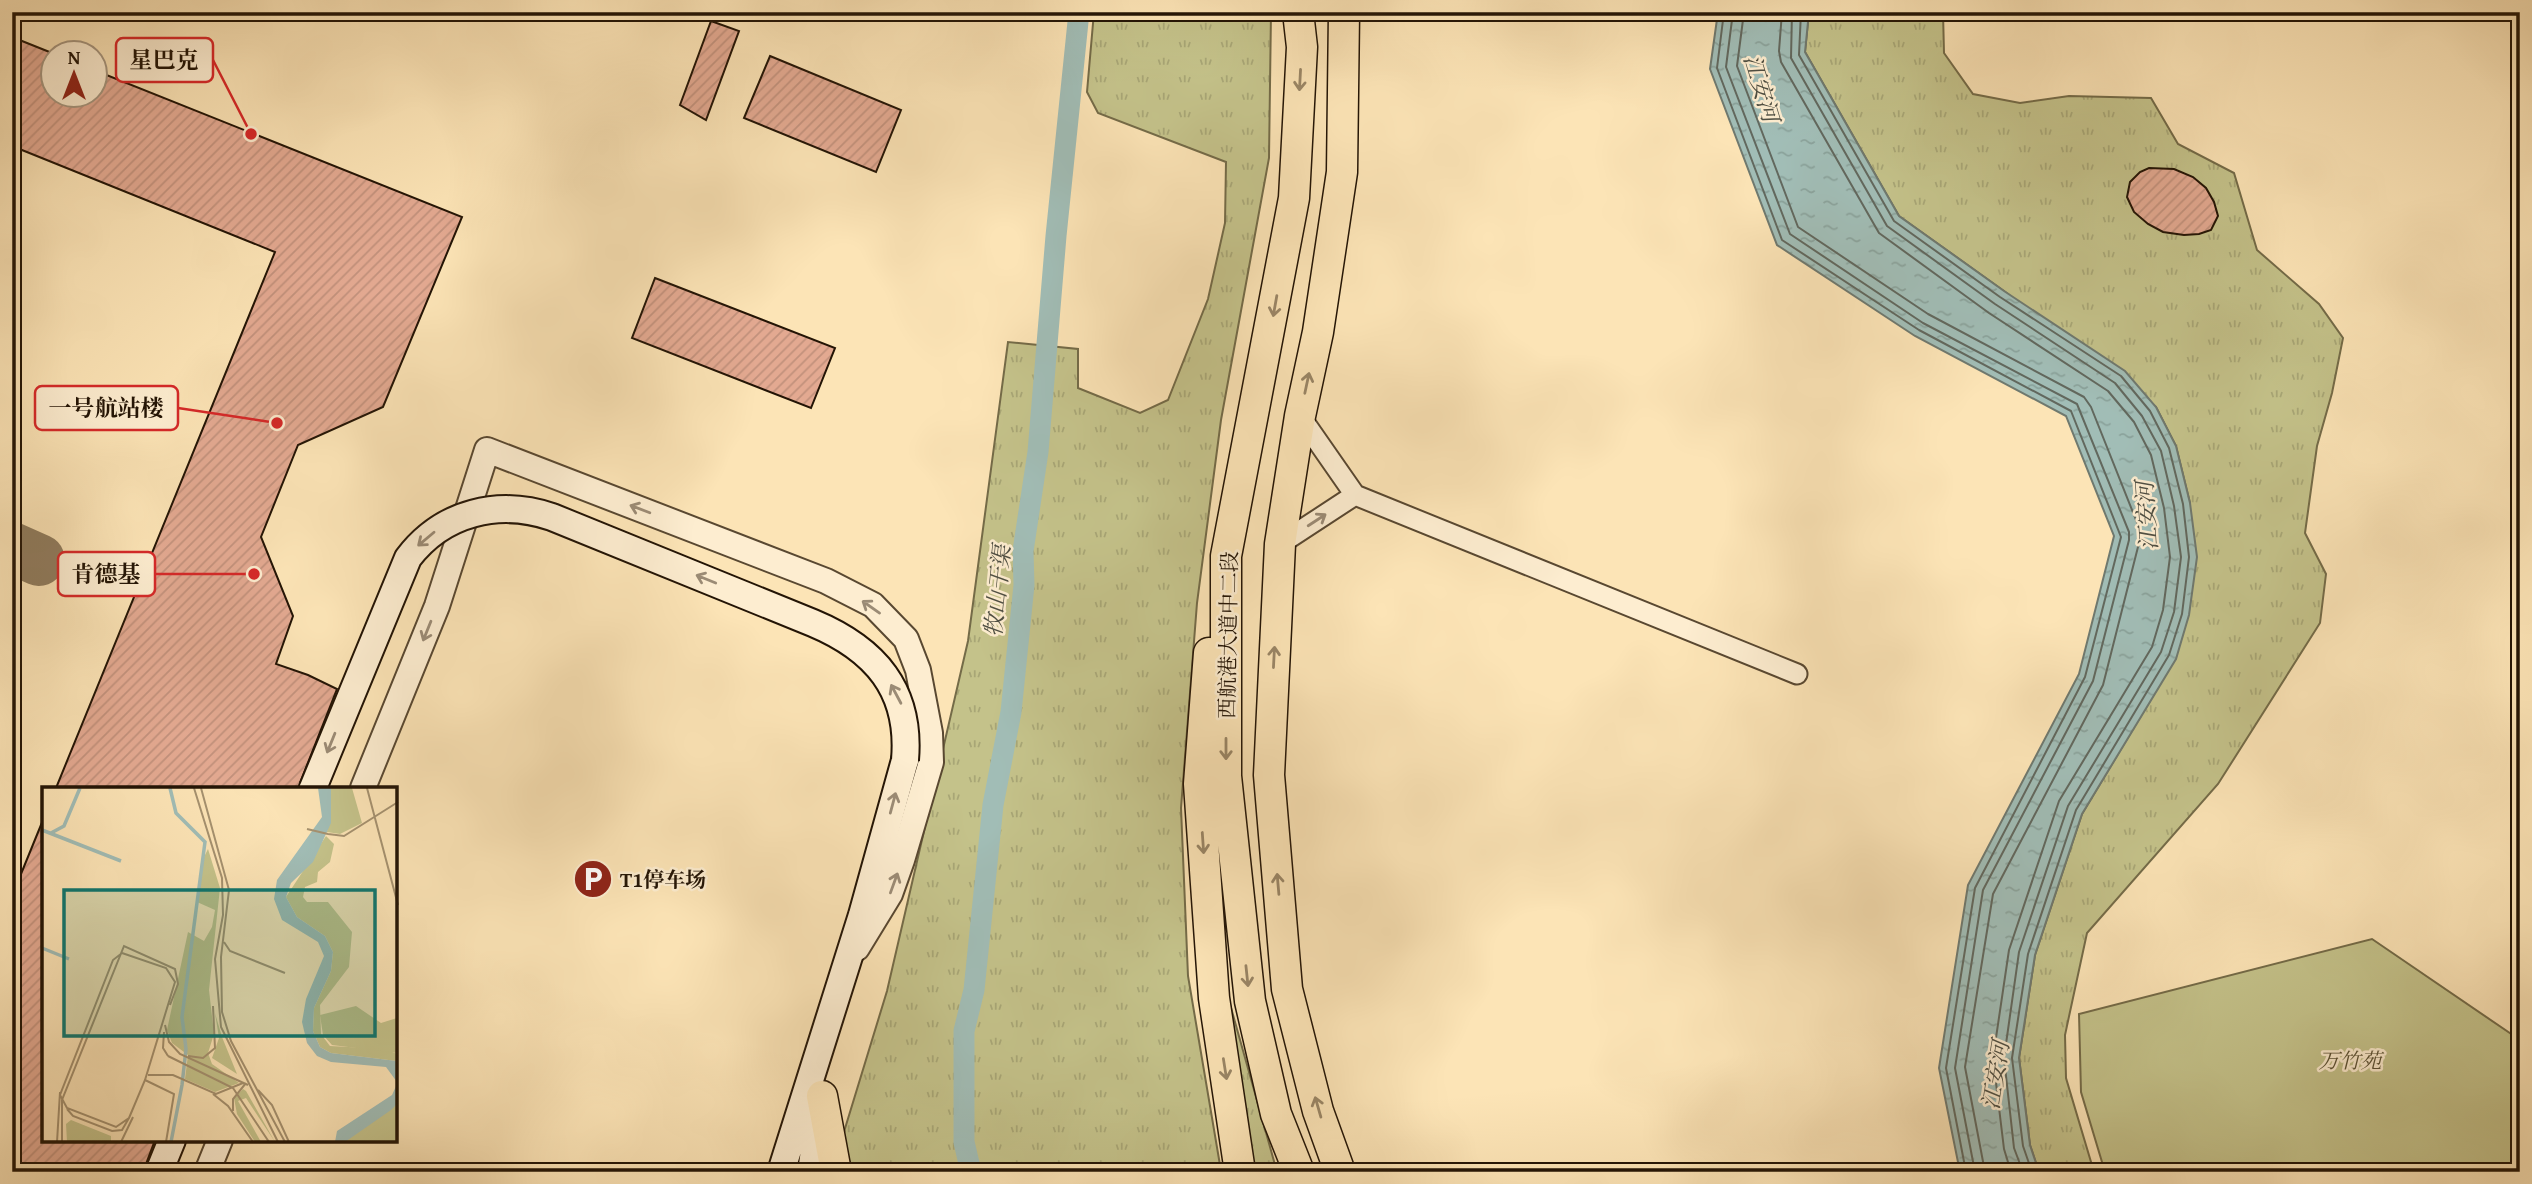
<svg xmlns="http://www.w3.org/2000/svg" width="2532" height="1184" font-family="'Gentium Book Plus','Noto Serif SC',serif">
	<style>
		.grass { fill: url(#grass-tufts); stroke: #746b48; stroke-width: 2 }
		.garden { fill: #c4c28a; stroke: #746b48; stroke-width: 2 }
		.water { fill: url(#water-ripples); stroke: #6f796f; stroke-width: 2 }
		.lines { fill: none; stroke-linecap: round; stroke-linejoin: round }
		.shore { stroke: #62685e; stroke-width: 2 }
		.canal { stroke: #a1bdb6; stroke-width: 21 }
		.taxiway { stroke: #907c5e; stroke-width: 52 }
		.building { fill: url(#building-hatch); stroke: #231405; stroke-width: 2 }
		.minor-casing { stroke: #594831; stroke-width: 23 }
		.tertiary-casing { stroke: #594831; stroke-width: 28 }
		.secondary-casing { stroke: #231405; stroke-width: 30 }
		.primary-casing { stroke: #231405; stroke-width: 33 }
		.minor { stroke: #fdedd0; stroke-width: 19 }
		.tertiary { stroke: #fdedd0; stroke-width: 24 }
		.secondary { stroke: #fdedd0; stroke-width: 26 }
		.primary { stroke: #fce4b6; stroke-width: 30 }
		.secondary-bridge-casing { stroke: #231405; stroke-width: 30; stroke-linecap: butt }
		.secondary-bridge { stroke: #fdedd0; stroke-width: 26 }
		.oneway { stroke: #9a8666 }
		.oneway2 { stroke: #9b8b75 }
		.labels { text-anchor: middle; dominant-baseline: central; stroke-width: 5; stroke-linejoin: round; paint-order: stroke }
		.street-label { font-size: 21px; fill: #231405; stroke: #fdedd0 }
		.poi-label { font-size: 21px; font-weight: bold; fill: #231405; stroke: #fdedd0; text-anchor: start }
		.park-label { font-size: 21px; font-style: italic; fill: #5b5134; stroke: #fdedd0 }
		.water-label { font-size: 23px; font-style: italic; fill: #4f4f43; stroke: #fdedd0 }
		.inset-river { fill: none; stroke: #a1bdb6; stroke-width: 3.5 }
		.inset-road { fill: none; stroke: #a5916f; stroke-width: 2 }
		.view { fill: #0f766e; fill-opacity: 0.15; stroke: #0f766e; stroke-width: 3.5 }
		.inset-edge { fill: none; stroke: #231405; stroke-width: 3.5 }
		.leader { fill: none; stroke: #d62828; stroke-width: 2.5 }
		.callout-dot { fill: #d62828; stroke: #fdedd0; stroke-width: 2.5 }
		.callout { fill: #fdedd0; stroke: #d62828; stroke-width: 2.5 }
		.callout-label { font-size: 23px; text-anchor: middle; font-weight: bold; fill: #231405 }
	</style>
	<defs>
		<pattern id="grass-tufts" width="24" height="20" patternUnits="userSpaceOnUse" patternTransform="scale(1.75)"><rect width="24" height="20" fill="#c4c28a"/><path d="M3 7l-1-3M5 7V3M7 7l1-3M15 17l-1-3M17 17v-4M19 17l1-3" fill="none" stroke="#a8a676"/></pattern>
		<pattern id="water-ripples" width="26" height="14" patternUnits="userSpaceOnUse" patternTransform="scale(1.75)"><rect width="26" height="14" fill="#a1bdb6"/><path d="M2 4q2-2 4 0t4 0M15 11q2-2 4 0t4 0" fill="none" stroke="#8aa29b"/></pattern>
		<pattern id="building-hatch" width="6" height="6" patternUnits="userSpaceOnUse" patternTransform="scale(1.75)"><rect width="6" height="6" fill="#e3a991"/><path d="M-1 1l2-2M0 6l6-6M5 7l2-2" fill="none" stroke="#c2917c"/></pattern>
	</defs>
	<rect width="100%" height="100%" fill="#fce4b6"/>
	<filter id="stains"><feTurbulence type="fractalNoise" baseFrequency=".00286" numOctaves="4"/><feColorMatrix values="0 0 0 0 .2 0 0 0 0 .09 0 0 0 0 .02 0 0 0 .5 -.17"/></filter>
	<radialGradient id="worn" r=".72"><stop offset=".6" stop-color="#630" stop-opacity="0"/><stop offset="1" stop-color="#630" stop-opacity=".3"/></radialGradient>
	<path class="grass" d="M1094,12H1271L1269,158L1221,420L1197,603L1181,808L1188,976L1220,1165L1219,1172H852L843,1135L887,991L968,641L1008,342L1078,349V388L1140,413L1168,400L1208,299L1225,223L1226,162L1098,113L1087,92Z
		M1809,12H1943L1944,53L1973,94L2020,103L2069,96L2151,98L2178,144L2234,173L2257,250L2319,304L2343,338L2332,393L2317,446L2305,533L2326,574L2320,623L2218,784L2087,933L2065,1035L2066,1078L2094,1172H2039L2030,1145L2019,1058L2035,955L2082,814L2175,659L2190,503L2176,446L2156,407L2004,291L1899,216L1805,52Z
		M1228,997L1277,1172H1255Z"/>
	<path class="garden" d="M2372,939L2520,1040V1172H2105L2081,1092L2079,1014Z"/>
	<path class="water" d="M1718,12H1809L1805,52L1899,216L2004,291L2125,371L2156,407L2176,446L2190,503L2197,557L2189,615L2176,659L2082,814L2035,955L2019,1058L2030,1145L2039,1172H1960L1939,1068L1968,885L2079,674L2114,536L2066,416L1915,336L1777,245L1710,69Z"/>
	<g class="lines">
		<path class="shore" d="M1724,12L1717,68L1782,240L1919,330L2071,411L2121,537L2085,677L1975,888L1946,1068L1966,1172
			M1733,12L1726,67L1790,234L1923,323L2077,404L2129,532V540L2093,681L1983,890L1955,1068L1975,1172
			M1744,12L1737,66L1798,227L1928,314L2084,397L2091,407L2140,530L2139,543L2103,685L1993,894L1965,1067L1985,1172
			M1782,12L1779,51L1781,62L1879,233L1989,313L2108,391L2134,422L2151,455L2164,508L2170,557L2163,610L2152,647L2059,801L2009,950L1993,1058L2004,1149L2011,1172
			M1792,12L1791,58L1887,226L1995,304L2115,383L2142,416L2161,451L2174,506L2181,557L2174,612L2161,652L2068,806L2019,952L2004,1058L2014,1148L2023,1172
			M1801,12L1799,55L1894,221L2000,297L2121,376L2150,411L2169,448L2183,504L2189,557L2182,614L2169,655L2076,810L2028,954L2012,1058L2023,1146L2032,1172"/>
		<path class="canal" d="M971,1172L964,1142V1031L974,990L993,805L1011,712L1024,585L1023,551L1038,452L1056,236L1079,12"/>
		<path class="taxiway" d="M12,548L39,560"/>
	</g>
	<path class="building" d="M711,21L739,31L706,120L680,105Z
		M12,37L52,53V94H94V70L462,217L383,407L298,445L261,537L293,616L276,664L308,675L337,689L298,788H56L275,252L12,146Z
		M770,56L901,110L876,172L744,118Z
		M2149,168L2174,169L2193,177L2206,188L2214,202L2218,216L2211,230L2199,234L2184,235L2163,232L2148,224L2134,212L2127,197L2130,182L2140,172Z
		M655,278L835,348L811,408L632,338Z
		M43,820L44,1140H155L143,1172H12V896Z"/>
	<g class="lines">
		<g class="minor-casing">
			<path id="minor" d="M1300,416L1355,495L1797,674
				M1280,544L1355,495"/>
		</g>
		<g class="tertiary-casing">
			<path id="tertiary" d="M363,788L437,606L487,450L826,581L873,605L906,639L918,670L930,733L931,762L902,860L890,894L857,948
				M207,1172L220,1140"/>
		</g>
		<g class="secondary-casing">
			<path id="secondary" d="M159,1172L172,1140
				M781,1172L862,915L905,760
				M811,1172L820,1108"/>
		</g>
		<g class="primary-casing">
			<path id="primary" d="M1298,12L1302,47L1294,198L1226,556V776L1250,1001L1276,1114L1299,1172
				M1209,653L1199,784L1214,998L1240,1172
				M822,1096L836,1172
				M1340,1172L1318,1111L1287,989L1269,775L1280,544L1300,416L1318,332L1342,172L1344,12"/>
		</g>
		<use href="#minor" class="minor"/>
		<use href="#tertiary" class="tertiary"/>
		<use href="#secondary" class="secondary"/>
		<use href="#primary" class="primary"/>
		<g class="secondary-bridge-casing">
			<path id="secondary-bridge" d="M313,788L408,558C443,512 499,499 552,517L813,623C875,649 911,690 905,760"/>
		</g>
		<use href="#secondary-bridge" class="secondary-bridge"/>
	</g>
	<defs><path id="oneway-shaft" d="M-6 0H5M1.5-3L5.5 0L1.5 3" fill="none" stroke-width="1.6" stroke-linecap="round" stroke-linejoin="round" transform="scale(1.75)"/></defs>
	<g class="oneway">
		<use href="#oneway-shaft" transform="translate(1300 80) rotate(93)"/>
		<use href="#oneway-shaft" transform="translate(1275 306) rotate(100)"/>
		<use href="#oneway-shaft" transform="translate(1307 383) rotate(-78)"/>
		<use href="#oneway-shaft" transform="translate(1274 657) rotate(-87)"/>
		<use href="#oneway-shaft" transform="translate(1226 749) rotate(90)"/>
		<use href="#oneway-shaft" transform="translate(1203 843) rotate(86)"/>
		<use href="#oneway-shaft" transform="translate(1278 884) rotate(-95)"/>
		<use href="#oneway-shaft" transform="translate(1247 976) rotate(84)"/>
		<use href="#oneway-shaft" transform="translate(1225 1069) rotate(81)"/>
		<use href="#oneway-shaft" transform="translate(1318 1107) rotate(-106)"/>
	</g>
	<g class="oneway2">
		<use href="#oneway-shaft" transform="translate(640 509) rotate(-159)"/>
		<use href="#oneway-shaft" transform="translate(1317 520) rotate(-33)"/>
		<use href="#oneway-shaft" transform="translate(426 539) rotate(140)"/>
		<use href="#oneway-shaft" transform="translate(706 579) rotate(-158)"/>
		<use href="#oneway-shaft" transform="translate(871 607) rotate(-145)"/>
		<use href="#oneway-shaft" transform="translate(427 631) rotate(112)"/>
		<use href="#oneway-shaft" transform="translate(896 694) rotate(-118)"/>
		<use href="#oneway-shaft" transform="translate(331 743) rotate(112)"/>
		<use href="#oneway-shaft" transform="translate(893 803) rotate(-75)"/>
		<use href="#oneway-shaft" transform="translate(894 883) rotate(-70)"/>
	</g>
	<defs>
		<g id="parking-disc" transform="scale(2.0125)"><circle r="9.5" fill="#8f2418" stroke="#fdedd0"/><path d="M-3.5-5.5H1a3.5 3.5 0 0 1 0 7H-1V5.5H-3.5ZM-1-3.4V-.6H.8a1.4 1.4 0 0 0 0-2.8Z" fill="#fff"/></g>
	</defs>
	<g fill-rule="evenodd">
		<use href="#parking-disc" x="593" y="879"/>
	</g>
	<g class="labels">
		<g class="street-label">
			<text transform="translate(1228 635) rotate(-89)">西航港大道中二段</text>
		</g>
		<g class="poi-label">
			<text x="620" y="879">T1停车场</text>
		</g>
		<g class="park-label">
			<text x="2350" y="1060">万竹苑</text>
		</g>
		<g class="water-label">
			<text transform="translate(1762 88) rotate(73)">江安河</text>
			<text transform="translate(2146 516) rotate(-94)">江安河</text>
			<text transform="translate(997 591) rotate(-84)">牧山干渠</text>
			<text transform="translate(1995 1075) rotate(-81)">江安河</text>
		</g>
	</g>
	<g transform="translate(42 787)">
		<rect width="355" height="355" fill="#fce4b6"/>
		<path d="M289,1H310L320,36L298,47L285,45ZM284,49L292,57L288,75L276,85L275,95L263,100L261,110L265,115H286L310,145L307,180L278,218L279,247L288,259L343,262L355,267V274L289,266L278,260L271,244L272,221L289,184L291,165L283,149L255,130L244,110ZM166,62L178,101L167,203L172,247L166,266L170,277L197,296L173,305L143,292L146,268L130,256L125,243L146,145L162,154L170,140L173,123L155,115L159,76ZM173,226L180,250L195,287L170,271L177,251ZM201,302L204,304L233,355L204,311L196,314L219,355H213L195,327L192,311ZM355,317V355H303L313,345ZM29,333L69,349V355H25L24,337Z" fill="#c4c28a"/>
		<path d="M314,219L339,236L355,231V266L290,258L281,248L278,228Z" fill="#c4c28a"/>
		<path d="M276,1H289V36L271,75L249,96L244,110L255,130L283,149L291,165L289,184L272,221L271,244L278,260L289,266L355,274V295L344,280L289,275L275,269L265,256L260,235L264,212L282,169L276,155L240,133L232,112L235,93L280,30ZM355,297V317L349,323L303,355H293L295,344L350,308Z" fill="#a1bdb6"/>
		<path class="inset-river" d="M128,1L134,26L163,55L140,230L144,262L140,298L129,355M0,43L79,74M9,46L22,39L38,1M0,161L27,172"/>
		<path class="inset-road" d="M152,1L180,91L181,128L173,172L179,240L236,355M159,1L187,103L179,170L180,225L189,254L243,355M325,1L356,118M265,42L286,47M286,47L302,49L356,15M182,155L188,164L243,186M80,166L124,181L133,195L103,293L87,331L74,340L25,321L18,308L71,173ZM123,238L127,255L138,267L206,298M122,245L121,261L126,269M126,269L191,301L227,355M146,269L161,271L173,261L171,219M106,288H131L174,307L201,296M103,293L132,307L124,355M216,303L230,318L247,355M171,307L186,319L211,355M25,322L31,329L70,344L80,343L87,331M191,324V312L204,296M15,355L18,305M20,355V313L82,159L133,182L136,197L128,218M79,355L91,330"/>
		<path class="view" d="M22,103H333V249H22Z"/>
		<rect width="355" height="355" class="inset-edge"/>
	</g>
	<path class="leader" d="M251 134L213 60M277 423L178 408M254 574L155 574"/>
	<g class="callout-dot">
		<circle cx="251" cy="134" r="7"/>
		<circle cx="277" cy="423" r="7"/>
		<circle cx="254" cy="574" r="7"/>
	</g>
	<g class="callout">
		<rect x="116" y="38" width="97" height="44" rx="7"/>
		<rect x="35" y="386" width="143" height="44" rx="7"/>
		<rect x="58" y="552" width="97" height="44" rx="7"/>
	</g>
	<g class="callout-label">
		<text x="164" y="68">星巴克</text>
		<text x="106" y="416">一号航站楼</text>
		<text x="106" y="582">肯德基</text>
	</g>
	<rect width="2532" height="1184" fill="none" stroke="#fce4b6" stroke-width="42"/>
	<rect x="14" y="14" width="2504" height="1156" fill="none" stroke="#231405" stroke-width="3.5"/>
	<rect x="21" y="21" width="2490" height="1142" fill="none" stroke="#231405" stroke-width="2"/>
	<g transform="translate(74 74)"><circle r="33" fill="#fdedd0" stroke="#a6967f" stroke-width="2"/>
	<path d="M0-5L12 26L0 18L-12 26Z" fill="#8f2418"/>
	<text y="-10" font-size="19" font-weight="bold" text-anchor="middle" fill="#231405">N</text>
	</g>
	<rect width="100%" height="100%" filter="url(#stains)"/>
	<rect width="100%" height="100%" fill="url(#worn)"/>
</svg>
